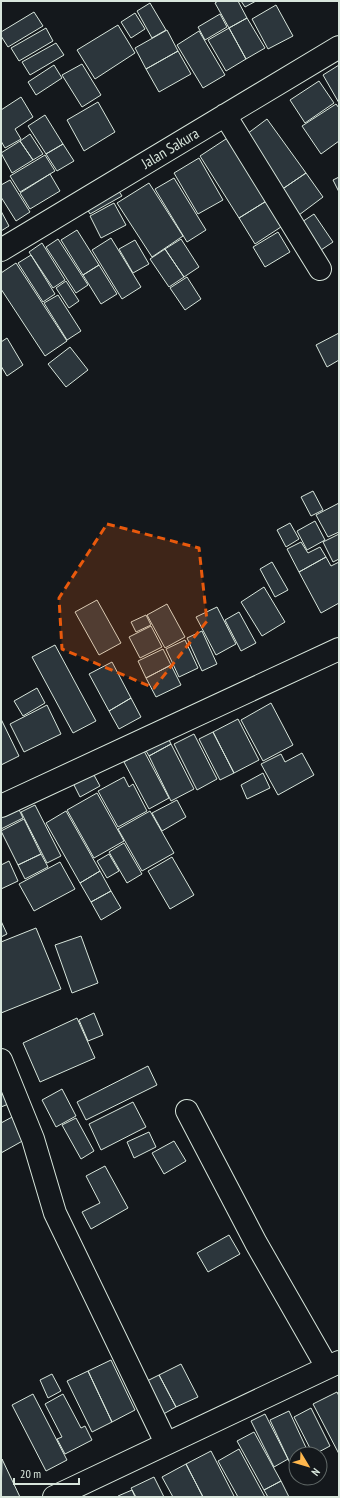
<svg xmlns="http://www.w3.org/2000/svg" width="340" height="1498" font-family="'PT Sans Narrow',sans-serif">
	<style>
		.building { fill: #2c363c; stroke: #d8e6dc }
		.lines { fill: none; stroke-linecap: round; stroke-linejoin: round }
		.minor-casing { stroke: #d8e6dc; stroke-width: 24 }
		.minor { stroke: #14181c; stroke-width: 22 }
		.marked { fill: #e8590c; fill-opacity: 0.2; stroke: #e8590c; stroke-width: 3; stroke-dasharray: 8 5; stroke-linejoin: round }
		.labels { text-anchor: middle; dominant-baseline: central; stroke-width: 3; stroke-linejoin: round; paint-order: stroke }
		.street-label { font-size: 15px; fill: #d8e6dc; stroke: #14181c }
	</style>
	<rect width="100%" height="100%" fill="#14181c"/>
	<path class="building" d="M218,1H238L247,18L229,28L215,3Z
		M241,1H256L245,7Z
		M150,3L166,30L152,38L137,11Z
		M276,5L293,36L268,49L252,19Z
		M34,12L43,26L8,47L1,36V32Z
		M135,13L145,29L131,38L121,22Z
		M220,14L227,27L205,40L198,27Z
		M247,18L265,48L246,59L229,28Z
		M118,25L135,53L95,79L77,50Z
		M46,28L53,41L19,61L11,48Z
		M229,28L246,59L226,71L208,40Z
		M167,30L178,51L146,69L135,48Z
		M199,31L225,75L203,88L177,45Z
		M56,43L64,55L30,75L22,62Z
		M178,51L191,74L159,92L146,69Z
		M82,64L101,95L82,107L62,75Z
		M54,65L62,78L36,95L28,82Z
		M339,65V103L323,75Z
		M319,81L334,103L305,123L290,100Z
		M21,97L33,117L15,129L21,139L5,148L1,141V110Z
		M98,102L115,132L84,151L67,120Z
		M336,104L339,108V141L321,154L302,126Z
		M45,115L63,144L46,154L28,126Z
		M267,119L306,173L281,190L243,137Z
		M30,134L43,154L33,160L20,141Z
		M229,137L268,200L239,218L200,156Z
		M20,141L33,160L12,173L1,153Z
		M63,144L74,161L57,171L46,154Z
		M45,155L55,171L20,192L10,176Z
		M199,158L223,200L198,214L174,173Z
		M306,173L323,197L299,215L281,190Z
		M50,174L60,191L30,209L20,193Z
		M339,177V192L333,180Z
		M174,178L206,230L187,242L155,189Z
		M10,180L30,212L16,221L1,197V185Z
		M149,183L183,236L152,257L117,203Z
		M115,185L122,196L90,214L84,203Z
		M268,200L284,225L255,244L239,218Z
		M114,203L126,225L101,238L90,216Z
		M1,211L9,226L1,231Z
		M314,214L333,242L315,254L296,226Z
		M77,230L99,265L83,275L61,240Z
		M278,232L290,252L265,267L253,247Z
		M111,238L141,287L122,299L92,250Z
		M58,239L88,285L76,293L46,247Z
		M181,239L199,267L184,277L165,249Z
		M135,240L149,264L133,273L119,249Z
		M42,243L65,280L53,288L29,252Z
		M165,249L184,277L169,287L150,259Z
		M31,255L55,294L43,302L18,263Z
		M16,263L67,341L45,356L1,289V273Z
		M99,265L117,294L101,304L83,275Z
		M187,277L201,299L185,310L170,288Z
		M66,281L79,301L69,308L56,288Z
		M58,295L81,331L67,340L44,303Z
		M339,333V360L327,367L316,345Z
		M7,338L23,365L7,376L1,366V342Z
		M70,347L88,370L66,387L48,364Z
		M313,491L323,510L311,516L301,497Z
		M339,503V532L328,537L316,515Z
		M315,521L325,540L307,550L297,531Z
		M290,523L299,539L286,547L277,530Z
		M339,534V559L333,562L323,542Z
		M301,542L308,553L320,547L326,557L299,572L287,549Z
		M326,557L331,566L339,562V603L321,613L299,572Z
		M272,562L288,590L275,597L260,569Z
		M264,587L285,622L262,636L241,602Z
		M97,600L121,643L99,655L75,612Z
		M167,604L185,637L165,648L147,615Z
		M217,607L236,644L216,655L196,617Z
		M239,612L256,643L241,651L225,620Z
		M146,615L151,625L136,632L131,622Z
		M151,626L162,647L140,658L129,637Z
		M202,631L217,664L202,671L187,638Z
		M185,640L198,668L179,677L166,649Z
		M55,645L96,721L73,733L32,657Z
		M163,649L171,665L146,678L138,661Z
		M112,662L131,698L109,711L89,674Z
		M171,665L181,685L156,697L146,678Z
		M37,688L45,703L23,716L14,701Z
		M131,698L141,717L119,729L109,711Z
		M271,703L293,745L263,761L241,720Z
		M47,705L61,734L24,752L10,724Z
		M1,719L19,756L1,765Z
		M238,719L259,760L234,773L213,732Z
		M164,730L171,744L149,756L141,742Z
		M213,732L234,773L220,780L199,739Z
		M194,734L217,779L197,790L174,744Z
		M171,744L194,789L171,801L149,756Z
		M144,751L169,798L149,809L124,762Z
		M302,753L314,775L278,795L261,764L281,754L285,762Z
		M89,766L100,786L80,797L70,777Z
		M263,773L270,788L247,799L241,785Z
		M124,777L129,787L133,784L147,811L118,827L98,791Z
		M97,793L124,841L94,858L67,810Z
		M177,800L186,817L162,831L152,813Z
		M15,801L23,818L1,829V808Z
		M35,805L61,856L47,863L21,812Z
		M66,811L100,871L80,883L46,823Z
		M150,811L174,853L142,871L118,829Z
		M24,819L41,854L18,865L1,831Z
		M124,843L142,874L127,883L109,852Z
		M41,854L48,867L25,879L18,865Z
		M109,854L119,871L107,878L97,861Z
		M172,857L194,895L170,909L148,871Z
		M9,861L18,881L1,889V865Z
		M60,862L75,889L34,911L19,884Z
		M100,871L111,891L91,902L80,883Z
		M111,891L121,908L101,920L91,902Z
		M1,921L7,934L1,937Z
		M36,928L61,989L1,1013V942Z
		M81,936L98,983L72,993L55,945Z
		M94,1013L103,1035L88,1041L79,1020Z
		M77,1018L95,1058L40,1082L23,1043Z
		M148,1066L157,1085L86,1120L77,1102Z
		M1,1080L11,1103L1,1107Z
		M62,1089L76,1116L56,1127L42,1100Z
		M133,1102L146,1127L101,1150L89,1124Z
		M14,1116L26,1139L1,1153V1123Z
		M76,1118L94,1151L81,1159L62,1125Z
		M149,1132L156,1147L134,1158L127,1142Z
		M174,1141L186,1161L164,1174L152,1153Z
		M105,1166L128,1208L91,1229L82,1212L100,1203L86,1176Z
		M229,1235L240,1254L208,1272L197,1253Z
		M111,1360L135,1410L112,1422L88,1371Z
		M181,1364L198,1397L176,1407L159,1375Z
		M88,1371L112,1422L92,1432L67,1381Z
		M52,1374L61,1391L48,1398L40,1380Z
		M159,1375L176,1407L158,1417L141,1384Z
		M337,1392L339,1396V1454L313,1404Z
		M33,1394L67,1460L46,1471L12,1405Z
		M63,1394L81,1428L85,1426L92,1440L65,1454L57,1439L62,1437L45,1404Z
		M311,1408L330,1446L315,1454H313L294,1417Z
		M289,1411L309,1454H296L295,1474L270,1420Z
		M265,1414L288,1459L274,1467L251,1421Z
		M254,1432L281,1481L264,1490L237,1441Z
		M239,1449L265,1497H238L218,1461Z
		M211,1451L234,1496L232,1497H203L186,1464Z
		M2,1459L20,1497H1Z
		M186,1464L203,1497H173L162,1477Z
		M154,1477L164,1497H136L131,1488Z
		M281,1481L289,1497H268L264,1490Z
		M132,1490L135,1497H118V1496Z"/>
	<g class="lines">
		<g class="minor-casing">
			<path id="minor" d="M225,115L320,269
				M1,250L339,47
				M1,806L339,649
				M1,1060L33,1139L55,1213L166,1443
				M187,1111L256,1243L327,1367
				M54,1497L339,1362"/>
		</g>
		<use href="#minor" class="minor"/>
	</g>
	<path class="marked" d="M107,524L199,548L207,621L154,688L62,649L59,598Z"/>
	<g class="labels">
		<g class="street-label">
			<text transform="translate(170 148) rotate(-31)">Jalan Sakura</text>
		</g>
	</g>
	<rect width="340" height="1498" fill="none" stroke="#d8e6dc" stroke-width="4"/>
	<g transform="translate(308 1466) rotate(128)"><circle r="19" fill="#14181c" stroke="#626a69"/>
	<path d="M0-3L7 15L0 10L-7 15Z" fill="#ffb74d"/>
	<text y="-6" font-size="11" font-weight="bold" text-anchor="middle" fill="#d8e6dc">N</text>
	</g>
	<path d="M14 1478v6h65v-6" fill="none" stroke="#d8e6dc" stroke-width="2"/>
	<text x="20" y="1478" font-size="12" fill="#d8e6dc" stroke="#14181c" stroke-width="3" paint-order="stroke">20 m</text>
</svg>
